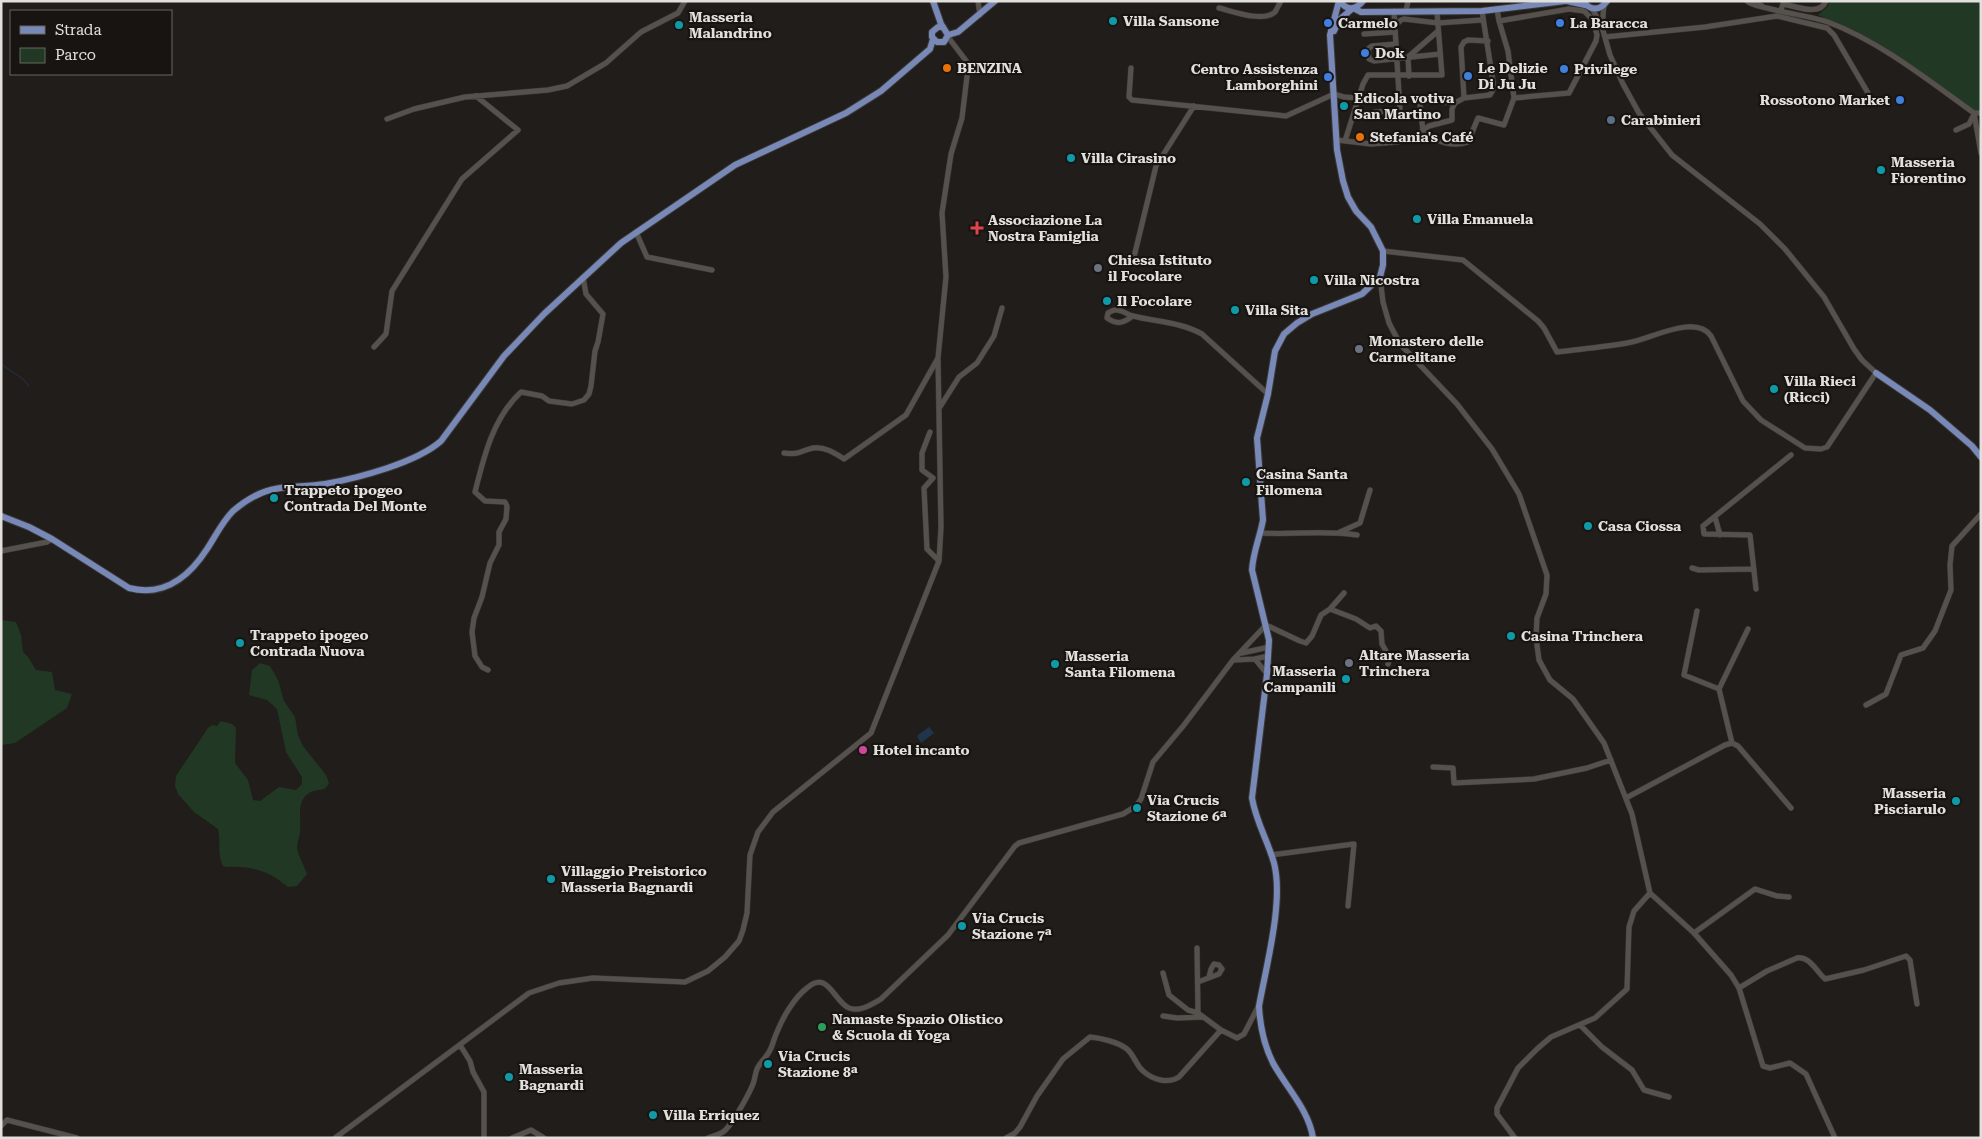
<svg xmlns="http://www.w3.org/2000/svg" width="1982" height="1139" font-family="'Roboto Serif',serif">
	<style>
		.green { fill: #213824 }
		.water { fill: #20344d }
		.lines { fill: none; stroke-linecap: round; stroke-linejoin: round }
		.stream { stroke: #20344d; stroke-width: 1 }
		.minor-casing { stroke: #3a3835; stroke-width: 6 }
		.major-casing { stroke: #3a3835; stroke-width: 8 }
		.minor { stroke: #56514d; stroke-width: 5 }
		.major { stroke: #7888b7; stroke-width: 6 }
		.culture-dot { fill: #0f9aa8; stroke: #181411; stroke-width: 2 }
		.shop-dot { fill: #3f7fe0; stroke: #181411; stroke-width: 2 }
		.food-dot { fill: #e8710a; stroke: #181411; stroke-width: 2 }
		.service-dot { fill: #5c6f8a; stroke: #181411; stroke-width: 2 }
		.health-dot { fill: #e0444e; stroke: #181411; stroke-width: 2 }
		.worship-dot { fill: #6b7280; stroke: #181411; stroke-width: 2 }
		.hotel-dot { fill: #d1479c; stroke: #181411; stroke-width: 2 }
		.leisure-dot { fill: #2e9e5b; stroke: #181411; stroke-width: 2 }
		.labels { text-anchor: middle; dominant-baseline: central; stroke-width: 4.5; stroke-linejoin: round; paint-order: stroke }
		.poi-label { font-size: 14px; font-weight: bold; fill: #e2e0dd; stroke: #181411; text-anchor: start }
	</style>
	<rect width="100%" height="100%" fill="#211d1a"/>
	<path class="green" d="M1829,1H1981V110L1975,111C1923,74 1877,39 1818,15L1828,6Z
		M1,620L16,622L21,635L23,652L28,657L36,670L52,672L55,690L72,694L67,708L15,743L1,745Z
		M260,663L270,666L278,680L284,701L295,717L298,735L303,746L326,775L329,783C325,793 317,788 309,793C295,803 302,818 300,833C299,838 297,843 297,848C297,852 305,868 307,874L297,886L288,887C273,874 259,868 239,867C233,866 228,868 223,866C217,854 221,842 218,829L194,812L178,794L175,786L176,776L208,728L212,725L217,726L221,721L232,724L236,728L235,763L248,780L253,800L260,801L279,787L296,790L302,784V777L286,752L277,709L267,700L249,695L252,670Z"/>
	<path class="water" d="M929,727L934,733L921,743L917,736Z"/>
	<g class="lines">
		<path class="stream" d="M1,364L23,379L29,386"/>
		<g class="minor-casing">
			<path id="minor" d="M978,1L980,15
				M1747,1C1753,8 1812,16 1828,22C1881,42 1928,80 1974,113H1981
				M1753,1L1762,6
				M1219,8C1232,11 1263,23 1275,12C1277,9 1279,4 1281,1
				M1781,10L1783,4C1795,6 1820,17 1826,1
				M1406,11L1408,1
				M1499,21L1569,9L1584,11L1593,20L1597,35L1596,41L1569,93L1514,98
				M1394,27L1401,20L1404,19L1438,23L1482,20
				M1602,27L1604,5
				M1364,34L1395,32
				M1605,37L1705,27L1777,16L1827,28L1834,35L1868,93
				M1396,44L1372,46L1368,49L1369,59L1374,61L1440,54
				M1131,68L1129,97L1132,100L1286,116L1334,94L1344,97L1359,98
				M1409,76L1408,57L1438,31
				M1464,98L1461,47L1464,42L1468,40L1488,41
				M1455,103L1464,98L1490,95L1494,88L1482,11
				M1375,112L1400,111L1394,11
				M1974,113L1981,153
				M387,119L414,109L465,97L548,90L567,86L606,63L641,32L678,13L685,1
				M1956,130L1969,124L1973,116
				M1423,131L1420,105L1423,101L1455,103
				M1421,133C1436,140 1451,148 1468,142L1478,118L1504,125L1514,98L1508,51L1499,21L1497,9
				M1337,140L1371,144L1397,142L1412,138L1429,126L1452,120V109L1455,103
				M1345,141L1363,84L1368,75H1442L1437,12
				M636,232L647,257L712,270
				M1383,251L1463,260L1538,321L1544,328L1557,352C1581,349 1604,347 1627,343C1649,340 1695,313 1711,336L1743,401L1761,420L1805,448L1821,449L1827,447L1876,373L1862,360L1854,349L1824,297L1785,249L1760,224L1672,155L1639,113L1623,84L1610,55L1602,27L1592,8
				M1134,257L1156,166L1194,106
				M1380,277L1383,302L1389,323L1400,344L1457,404L1492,449L1519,494L1547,575L1546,594L1537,618L1536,638L1539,660L1550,680L1573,699L1604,743L1632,814L1650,893L1634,911L1629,927L1627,989L1595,1018L1551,1037L1537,1049L1518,1068L1497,1108V1114L1515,1138
				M1131,316L1130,318C1121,324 1116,324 1107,318L1108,313C1110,312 1113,310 1115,310C1122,309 1127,315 1133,316C1157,322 1180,322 1202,334L1268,394
				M374,347L386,334L392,291L462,179L518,130L476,96
				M940,407L959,377L977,363L994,336L1002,308
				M930,432L922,453V470L933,478L924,488L927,549L939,561
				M784,453C801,455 799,451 813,448C824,446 835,453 844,459L906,415L938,358
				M1715,517L1720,535
				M1340,532L1360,523L1370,490
				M1261,533C1293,535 1325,530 1357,535
				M1,551L47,542L52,539
				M1692,568L1699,570L1754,569
				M1756,589L1750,535L1704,534L1703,526L1791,455
				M1330,609L1356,619L1370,628L1376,626L1381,631L1382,644L1390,658L1388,664
				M1697,611L1684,675L1719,689
				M1242,653L1269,647
				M1255,659L1267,674
				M1234,660L1255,659L1268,656
				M488,670L482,667L475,656L472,632L474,618L482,597L490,563L499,545V532L506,519L507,506L505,502L485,501L475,492C484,456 493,418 521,392L542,396L549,401L572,404L584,400L589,394L591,386L595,351L598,342L603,314L586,294L583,277
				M1866,705L1886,694L1901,655L1923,648L1935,631L1951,590L1950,565L1952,546L1981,514
				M1732,743L1719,689L1748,629
				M1433,767L1453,768L1454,783L1534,779L1587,768L1611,760
				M1626,798L1725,745L1732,743L1738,746L1791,808
				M1271,855L1354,844L1348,906
				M1650,893L1694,933L1731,975L1739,988L1763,1066L1770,1068L1790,1063L1806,1074L1835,1138
				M1694,933L1755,889L1777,896L1789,897
				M1197,948L1198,1013
				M1163,973L1169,995L1188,1010L1198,1013L1221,1030
				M1198,982L1219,974L1222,969L1219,965L1214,964L1211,969L1209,977
				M1739,988L1767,971L1797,958C1810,956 1816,971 1825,979L1864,970L1906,956L1910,960L1917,1004
				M1163,1016L1177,1018L1203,1017
				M1580,1025L1602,1047L1632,1070L1644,1090L1669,1097
				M460,1045L470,1061L473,1072L484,1092V1138
				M1,1126L7,1120L77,1138
				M335,1138L529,993L559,983L593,978L685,982L708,971L725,957L739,941L743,930L747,913L750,855L758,832L773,812L871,733L939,561L941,527L938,358L946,277L942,213L951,154L962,118L968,68L967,62L948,37
				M512,1138L531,1130L544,1138
				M708,1138C713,1136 718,1135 723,1132C731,1127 749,1094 753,1084C755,1079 755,1074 757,1069C760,1062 767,1057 770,1050C773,1045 774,1038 777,1032C783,1017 794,998 807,988C828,969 834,1002 849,1008C860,1012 871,1005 881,999L948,935L1015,846L1019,843L1123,814L1136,806L1141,799L1153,762L1184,725L1233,660L1266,625L1300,641L1306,643L1312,636L1321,615L1330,609L1344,593
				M1006,1138L1015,1133L1020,1127L1037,1096L1063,1059L1090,1037C1101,1038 1118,1042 1127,1049C1134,1055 1136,1065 1143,1071C1153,1080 1168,1084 1179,1077L1221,1030L1237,1038L1244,1034L1258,1007"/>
		</g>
		<g class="major-casing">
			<path id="major" d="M933,1L941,24L948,35L944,42H937L932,37V32L938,27H943
				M1340,1C1346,11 1356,10 1363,1
				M1567,1L1585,5
				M1583,1C1590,11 1600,11 1607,1
				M1334,31L1339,20L1353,8L1361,12L1482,11L1565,1
				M948,35L958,32L995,1
				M1876,373L1930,410L1972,446L1981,457
				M1,516L29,527L52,539L129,588C164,597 189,577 207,549C215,537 222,522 233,511C239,506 247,500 255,496C277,484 300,488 325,484C358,478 416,463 441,441L504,356L544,314L621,243L735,165L846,113L881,91L930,49L933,39
				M1313,1138C1309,1110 1286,1087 1273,1063C1264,1045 1260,1026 1259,1006C1266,967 1284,901 1274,863C1268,841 1256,822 1252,798L1267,674L1269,640L1252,570C1253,552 1260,537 1263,520L1257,438L1268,394L1275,351L1284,334L1297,323L1312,314L1362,294L1380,277L1383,265V251L1371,227L1356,211L1348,197L1343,181L1337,150L1330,35L1339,1"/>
		</g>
		<use href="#minor" class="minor"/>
		<use href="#major" class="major"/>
	</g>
	<g class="culture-dot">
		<circle cx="1113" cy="21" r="5"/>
		<circle cx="679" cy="25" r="5"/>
		<circle cx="1344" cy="106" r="5"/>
		<circle cx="1071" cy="158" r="5"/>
		<circle cx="1881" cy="170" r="5"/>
		<circle cx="1417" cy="219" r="5"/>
		<circle cx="1314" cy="280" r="5"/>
		<circle cx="1107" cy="301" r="5"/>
		<circle cx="1235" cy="310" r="5"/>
		<circle cx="1774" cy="389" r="5"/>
		<circle cx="1246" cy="482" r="5"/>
		<circle cx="274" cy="498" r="5"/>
		<circle cx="1588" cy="526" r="5"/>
		<circle cx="1511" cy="636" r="5"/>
		<circle cx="240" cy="643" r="5"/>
		<circle cx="1055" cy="664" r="5"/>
		<circle cx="1346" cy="679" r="5"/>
		<circle cx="1956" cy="801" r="5"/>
		<circle cx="1137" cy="808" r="5"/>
		<circle cx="551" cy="879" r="5"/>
		<circle cx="962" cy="926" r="5"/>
		<circle cx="768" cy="1064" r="5"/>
		<circle cx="509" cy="1077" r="5"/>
		<circle cx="653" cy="1115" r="5"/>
	</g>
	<g class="shop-dot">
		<circle cx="1328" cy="23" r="5"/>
		<circle cx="1560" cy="23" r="5"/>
		<circle cx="1365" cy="53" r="5"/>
		<circle cx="1564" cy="69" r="5"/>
		<circle cx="1468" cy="76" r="5"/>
		<circle cx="1328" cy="77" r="5"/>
		<circle cx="1900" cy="100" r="5"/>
	</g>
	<g class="food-dot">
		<circle cx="947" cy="68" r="5"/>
		<circle cx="1360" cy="137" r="5"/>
	</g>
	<circle class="service-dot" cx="1611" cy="120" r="5"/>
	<path class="health-dot" d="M974.5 220.5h5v5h5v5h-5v5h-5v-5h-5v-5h5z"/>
	<g class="worship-dot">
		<circle cx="1098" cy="268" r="5"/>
		<circle cx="1359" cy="349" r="5"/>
		<circle cx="1349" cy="663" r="5"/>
	</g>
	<circle class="hotel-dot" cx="863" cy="750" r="5"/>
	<circle class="leisure-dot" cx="822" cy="1027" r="5"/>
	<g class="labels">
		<g class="poi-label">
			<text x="689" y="17">Masseria<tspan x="689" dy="16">Malandrino</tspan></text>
			<text x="1123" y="21">Villa Sansone</text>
			<text x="1338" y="23">Carmelo</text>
			<text x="1570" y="23">La Baracca</text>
			<text x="1375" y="53">Dok</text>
			<text x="957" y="68">BENZINA</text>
			<text x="1478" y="68">Le Delizie<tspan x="1478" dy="16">Di Ju Ju</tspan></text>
			<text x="1318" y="69" text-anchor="end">Centro Assistenza<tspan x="1318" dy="16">Lamborghini</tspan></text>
			<text x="1574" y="69">Privilege</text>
			<text x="1354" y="98">Edicola votiva<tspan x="1354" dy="16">San Martino</tspan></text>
			<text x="1890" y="100" text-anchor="end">Rossotono Market</text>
			<text x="1621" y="120">Carabinieri</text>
			<text x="1370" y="137">Stefania's Café</text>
			<text x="1081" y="158">Villa Cirasino</text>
			<text x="1891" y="162">Masseria<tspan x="1891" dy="16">Fiorentino</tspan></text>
			<text x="1427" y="219">Villa Emanuela</text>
			<text x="988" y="220">Associazione La<tspan x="988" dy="16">Nostra Famiglia</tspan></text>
			<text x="1108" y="260">Chiesa Istituto<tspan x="1108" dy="16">il Focolare</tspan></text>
			<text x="1324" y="280">Villa Nicostra</text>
			<text x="1117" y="301">Il Focolare</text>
			<text x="1245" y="310">Villa Sita</text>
			<text x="1369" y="341">Monastero delle<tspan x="1369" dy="16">Carmelitane</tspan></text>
			<text x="1784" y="381">Villa Rieci<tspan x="1784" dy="16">(Ricci)</tspan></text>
			<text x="1256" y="474">Casina Santa<tspan x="1256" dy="16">Filomena</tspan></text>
			<text x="284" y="490">Trappeto ipogeo<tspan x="284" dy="16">Contrada Del Monte</tspan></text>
			<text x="1598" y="526">Casa Ciossa</text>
			<text x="250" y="635">Trappeto ipogeo<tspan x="250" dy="16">Contrada Nuova</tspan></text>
			<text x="1521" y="636">Casina Trinchera</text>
			<text x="1359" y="655">Altare Masseria<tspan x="1359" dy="16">Trinchera</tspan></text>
			<text x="1065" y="656">Masseria<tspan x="1065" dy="16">Santa Filomena</tspan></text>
			<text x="1336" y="671" text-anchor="end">Masseria<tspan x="1336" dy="16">Campanili</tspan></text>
			<text x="873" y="750">Hotel incanto</text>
			<text x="1946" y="793" text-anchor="end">Masseria<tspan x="1946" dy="16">Pisciarulo</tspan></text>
			<text x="1147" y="800">Via Crucis<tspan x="1147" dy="16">Stazione 6ª</tspan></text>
			<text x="561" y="871">Villaggio Preistorico<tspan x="561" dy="16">Masseria Bagnardi</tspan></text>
			<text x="972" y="918">Via Crucis<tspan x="972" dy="16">Stazione 7ª</tspan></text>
			<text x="832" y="1019">Namaste Spazio Olistico<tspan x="832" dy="16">&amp; Scuola di Yoga</tspan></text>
			<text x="778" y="1056">Via Crucis<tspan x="778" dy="16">Stazione 8ª</tspan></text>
			<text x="519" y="1069">Masseria<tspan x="519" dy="16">Bagnardi</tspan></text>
			<text x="663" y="1115">Villa Erriquez</text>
		</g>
	</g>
	<rect width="1982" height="1139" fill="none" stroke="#e2e0dd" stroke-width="5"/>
	<rect x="10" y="10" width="162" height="65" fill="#181411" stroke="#696663"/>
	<rect x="20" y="26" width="25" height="8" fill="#7888b7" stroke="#696663"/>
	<text x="55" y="35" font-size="15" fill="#e2e0dd">Strada</text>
	<rect x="20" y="48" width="25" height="15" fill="#213824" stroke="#696663"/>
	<text x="55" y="60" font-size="15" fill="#e2e0dd">Parco</text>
</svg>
